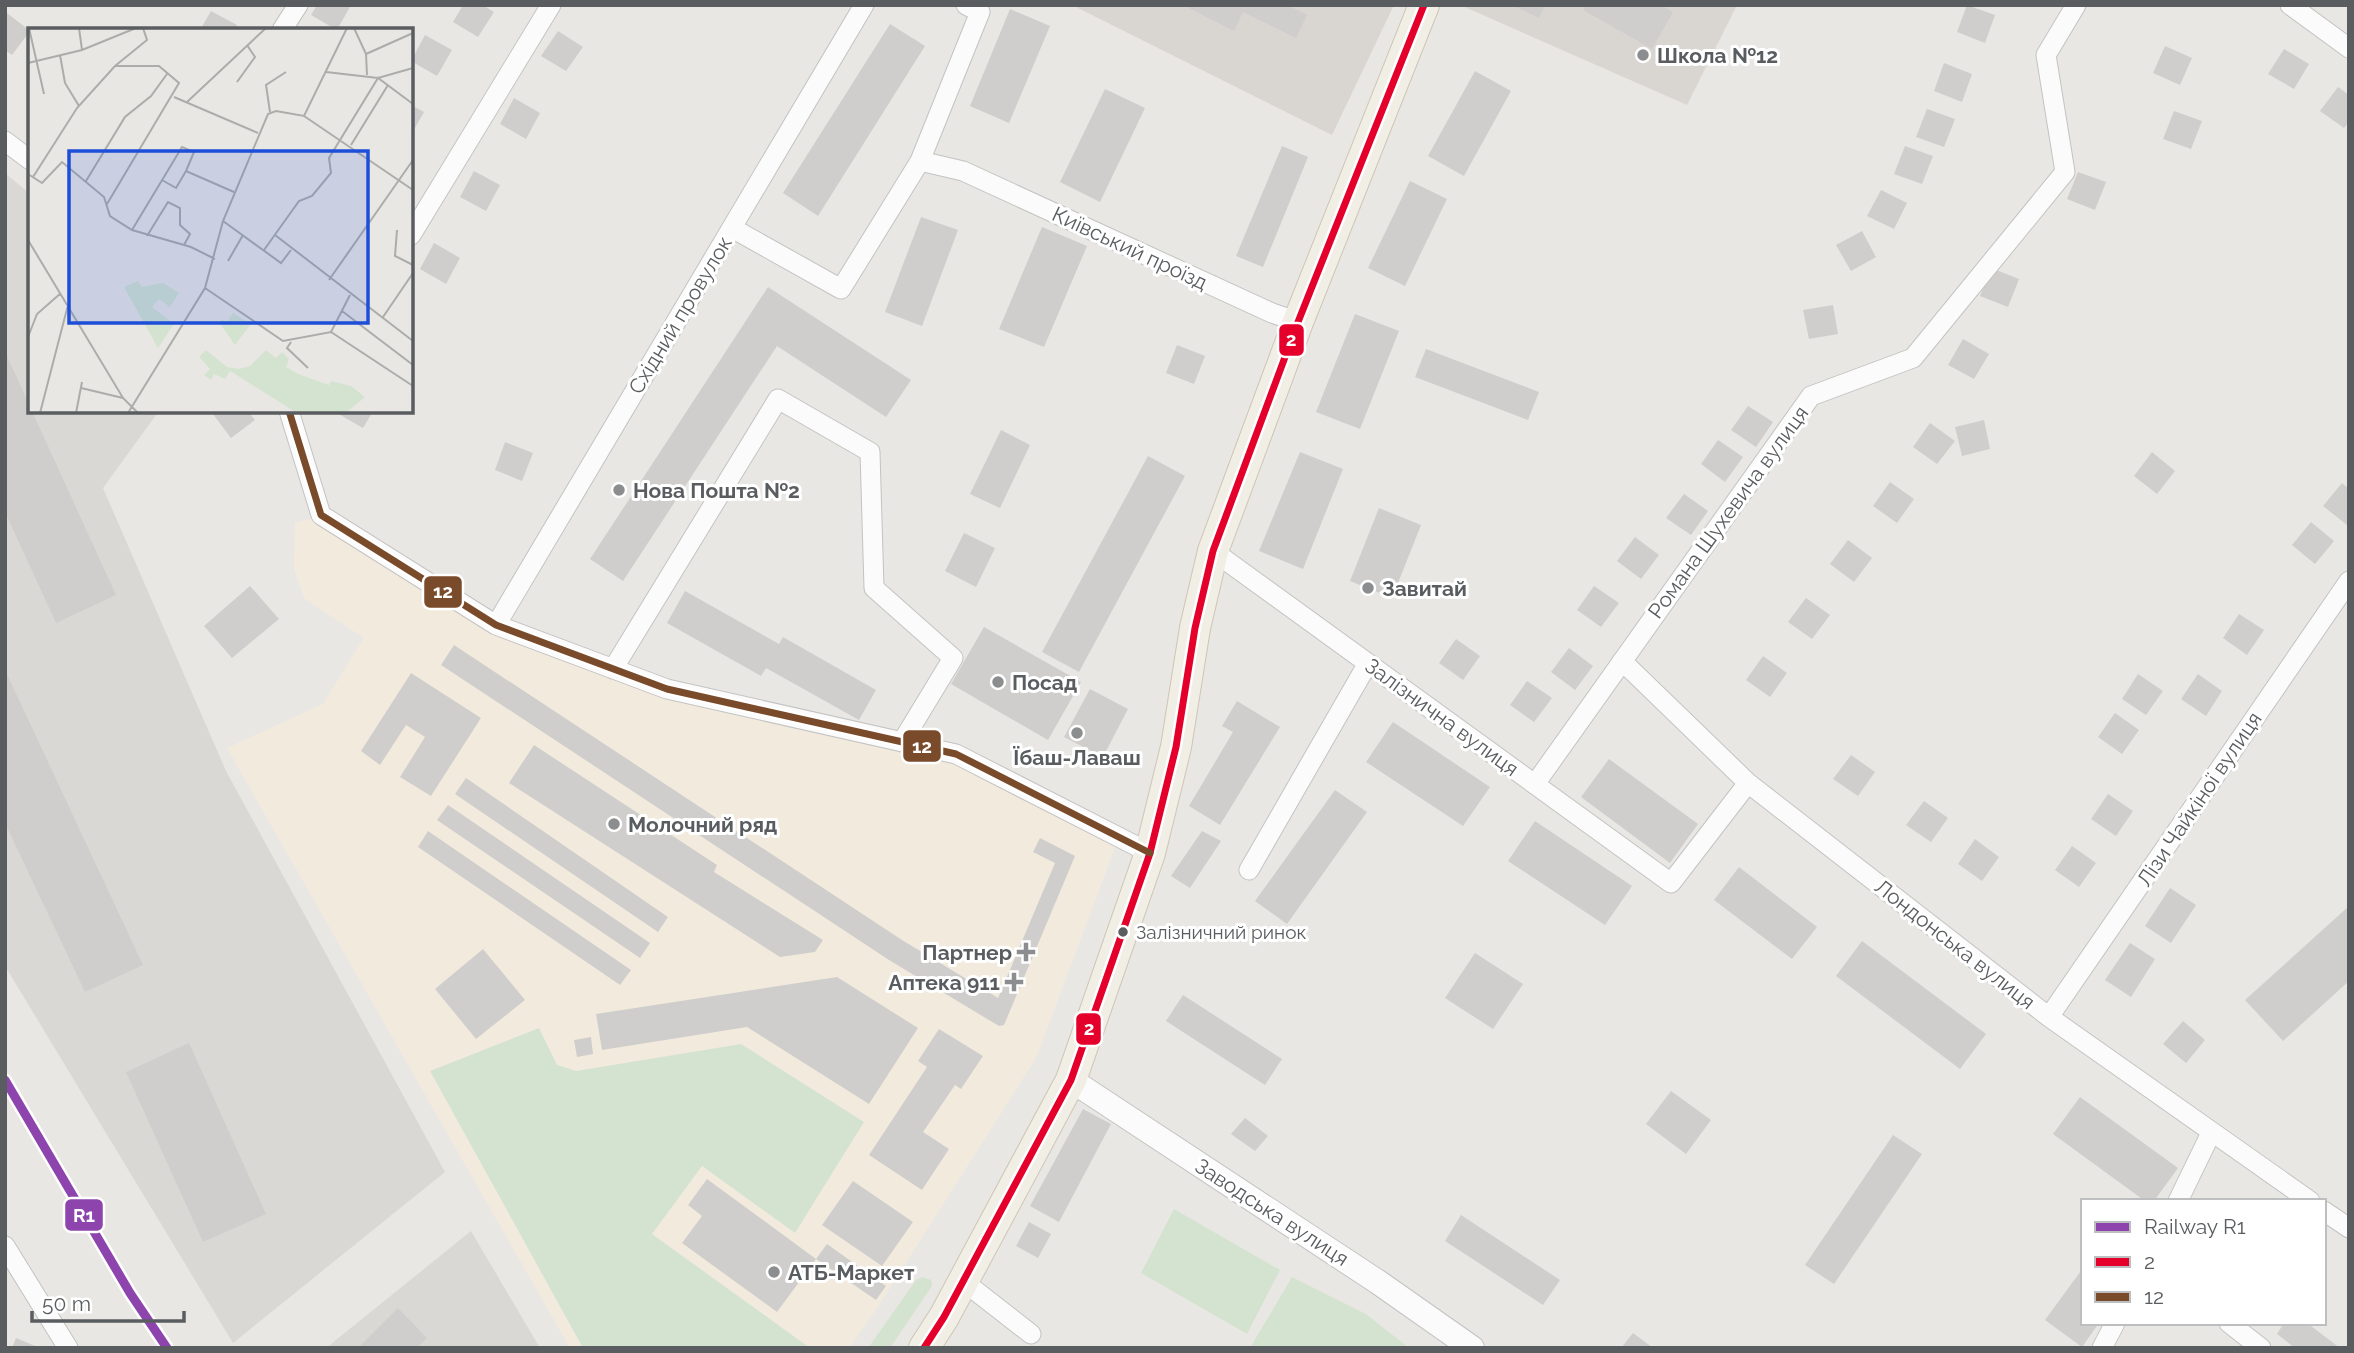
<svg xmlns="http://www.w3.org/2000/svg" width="2354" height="1353" font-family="Raleway,sans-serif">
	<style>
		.commercial { fill: #f2ebdd }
		.industrial { fill: #dad8d5 }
		.education { fill: #d9d6d2 }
		.green { fill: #d4e3d0 }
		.building { fill: #cfcecc }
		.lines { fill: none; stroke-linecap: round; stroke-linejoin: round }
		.minor-casing { stroke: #c3c3c3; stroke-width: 21 }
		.tertiary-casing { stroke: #c3c3c3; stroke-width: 26 }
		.primary-casing { stroke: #cec5b4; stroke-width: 32 }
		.minor { stroke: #fcfbfb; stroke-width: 19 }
		.tertiary { stroke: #fcfbfb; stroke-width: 24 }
		.primary { stroke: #f1eee6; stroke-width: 30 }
		.bus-1-casing { stroke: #fff; stroke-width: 12 }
		.bus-2-casing { stroke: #fff; stroke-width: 12 }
		.bus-1 { stroke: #e4002b; stroke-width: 7 }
		.bus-2 { stroke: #7a4b2a; stroke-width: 7 }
		.rail-1-casing { stroke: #fff; stroke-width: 14 }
		.rail-1 { stroke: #8e44ad; stroke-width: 9 }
		.poi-dot { fill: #8c8d8e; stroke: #fff; stroke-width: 2.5 }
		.bus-dot { fill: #5a5d60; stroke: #fff; stroke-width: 2.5 }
		.labels { text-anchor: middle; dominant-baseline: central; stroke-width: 6; stroke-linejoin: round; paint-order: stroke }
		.bus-label { font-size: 19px; fill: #5a5d60; stroke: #fff; text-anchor: start }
		.poi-label { font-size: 21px; font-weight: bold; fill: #5a5d60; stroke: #fff; text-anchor: start }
		.street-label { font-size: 21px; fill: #5a5d60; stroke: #fff }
		.inset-road { fill: none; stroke: #acacab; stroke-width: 2 }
		.view { fill: #1d4ed8; fill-opacity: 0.15; stroke: #1d4ed8; stroke-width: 3.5 }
		.inset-edge { fill: none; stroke: #5a5d60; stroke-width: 3.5 }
		.line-badge { stroke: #fff; stroke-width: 2.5 }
		.badge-label { font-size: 19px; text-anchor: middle; font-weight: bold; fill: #fff }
	</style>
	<rect width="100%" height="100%" fill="#e9e7e3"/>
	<path class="commercial" d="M315,518L493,630L951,761L1116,845L1036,1058L879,1305L849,1348H570L227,748L323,704L364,638L305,599L294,570L295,523Z"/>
	<path class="industrial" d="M5,173L30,194V411H159L103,488L226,771L445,1172L233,1343L5,966Z
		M471,1231L540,1348H326Z"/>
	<path class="education" d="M1072,5H1394L1332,135Z
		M1460,5H1737L1687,105Z"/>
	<path class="green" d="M539,1028L557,1065L576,1071L741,1044L864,1122L795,1233L702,1166L652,1234L810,1348H583L430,1071Z
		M1174,1209L1280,1270L1247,1334L1141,1273Z
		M922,1277L931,1280L932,1286L890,1348H868L916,1280Z
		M1292,1277L1366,1314L1409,1348H1250Z"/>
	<path class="building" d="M317,5H351L337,30L311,15Z
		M463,5H483L494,12L478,37L453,22Z
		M1188,5H1287L1307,15L1296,38L1243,12L1234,31L1187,7Z
		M1512,5H1545L1539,18Z
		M1586,5H1661L1673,12L1652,49L1583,10Z
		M1967,5L1995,15L1985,43L1957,32Z
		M1010,9L1050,26L1009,123L970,106Z
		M211,11L237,25L234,30H200Z
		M7,13L30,31L12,55L5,50Z
		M890,24L925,46L818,216L783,193Z
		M558,31L583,47L566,71L541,56Z
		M425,35L452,50L437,76L411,61Z
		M2165,46L2192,58L2180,85L2153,73Z
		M2284,49L2309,64L2294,89L2268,74Z
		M1944,63L1972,74L1962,102L1934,91Z
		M1475,71L1511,91L1464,176L1428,156Z
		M2338,87L2349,95V122L2344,128L2320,111Z
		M1105,89L1145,108L1100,202L1060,182Z
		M514,98L540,113L526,139L500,124Z
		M411,105L424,112L411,135Z
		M1927,109L1955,119L1944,147L1916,137Z
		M2174,111L2202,121L2191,149L2163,139Z
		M1282,146L1308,157L1263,267L1236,256Z
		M1905,146L1933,156L1922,184L1894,174Z
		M474,171L500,185L486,211L460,197Z
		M2078,172L2106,182L2095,210L2067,199Z
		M1410,181L1447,199L1405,286L1368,268Z
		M1881,190L1907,203L1894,229L1867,216Z
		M921,217L958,230L922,326L885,312Z
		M1042,227L1087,246L1044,347L999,329Z
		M1862,231L1876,257L1851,271L1836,245Z
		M434,243L460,258L446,284L420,269Z
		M1991,268L2019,279L2008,307L1980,296Z
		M768,287L911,380L886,417L777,346L623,581L590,559Z
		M1833,305L1838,334L1809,339L1803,310Z
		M1355,314L1399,331L1360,429L1316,412Z
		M1963,339L1989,354L1974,379L1948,365Z
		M1177,345L1205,356L1194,384L1166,373Z
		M1426,349L1539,392L1528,420L1415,377Z
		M5,352L30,406V411H32L116,595L56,623L5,512Z
		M1748,406L1773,422L1756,447L1731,430Z
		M217,411H248L255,420L231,438L213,414Z
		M338,411H373L363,428L337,413Z
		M1984,420L1990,449L1962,456L1955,427Z
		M1930,423L1955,441L1937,464L1913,447Z
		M1001,430L1030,445L1000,508L970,494Z
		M1718,440L1743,457L1725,482L1701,464Z
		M505,442L533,453L522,481L495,470Z
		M1300,452L1343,469L1303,569L1259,551Z
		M2152,452L2175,471L2157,494L2134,476Z
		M1148,456L1185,476L1079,672L1042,652Z
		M1890,482L1914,499L1897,523L1873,506Z
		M2342,483L2349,489V522L2347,525L2323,506Z
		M1684,494L1708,511L1691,535L1666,518Z
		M1379,508L1421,525L1392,598L1350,581Z
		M2311,522L2334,541L2315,564L2292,545Z
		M964,533L995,548L976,587L945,571Z
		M1635,537L1659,555L1641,579L1617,561Z
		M1848,540L1872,558L1854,582L1830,564Z
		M250,586L279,619L232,658L204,626Z
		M1594,586L1619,603L1601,627L1577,610Z
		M685,591L779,644L783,637L876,690L859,720L766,668L761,676L667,623Z
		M1806,598L1830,615L1812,639L1788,622Z
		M2239,614L2264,630L2247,655L2223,638Z
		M984,627L1081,682L1048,740L951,684Z
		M1456,639L1480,656L1463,680L1439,663Z
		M454,645L902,940L998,998L1055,863L1033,852L1040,838L1075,856L1004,1025L999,1026L889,960L441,665Z
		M1569,648L1593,666L1575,690L1551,672Z
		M1763,656L1787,673L1770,697L1746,680Z
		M5,670L143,965L85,992L5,823Z
		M411,673L481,718L431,796L400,777L425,737L406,725L380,765L361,751Z
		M2138,674L2163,691L2146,715L2122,699Z
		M2198,674L2222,691L2206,716L2181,699Z
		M1527,681L1552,698L1534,722L1510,705Z
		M1090,689L1128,709L1103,757L1064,737Z
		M1237,701L1280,727L1220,825L1189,806L1233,732L1222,726Z
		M2115,713L2139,730L2122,754L2098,737Z
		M1393,722L1490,787L1463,826L1366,762Z
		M534,745L717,865L714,872L823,940L815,952L780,957L509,783Z
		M1851,755L1875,772L1858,796L1833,779Z
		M1609,759L1698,824L1670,863L1581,797Z
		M466,778L668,917L658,932L455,794Z
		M1335,790L1367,812L1287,924L1255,901Z
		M2108,794L2133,811L2116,836L2091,819Z
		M1924,801L1948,818L1931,842L1906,825Z
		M448,805L650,943L640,958L437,820Z
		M1535,821L1632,886L1605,925L1508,861Z
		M428,831L631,970L620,985L418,847Z
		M1202,831L1221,841L1190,888L1171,876Z
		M1975,839L1999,857L1982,881L1958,864Z
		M2072,846L2096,863L2079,887L2055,870Z
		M1739,867L1817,927L1792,959L1714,900Z
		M2170,888L2196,905L2171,943L2145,926Z
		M2349,906V981L2283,1041L2245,1000Z
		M1862,941L1986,1034L1960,1069L1836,976Z
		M2130,943L2155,959L2131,997L2105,980Z
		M483,949L525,1000L476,1039L435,989Z
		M1475,953L1523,984L1493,1029L1445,998Z
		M837,977L918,1028L869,1104L747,1027L602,1050L596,1014Z
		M1183,995L1282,1059L1265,1085L1166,1021Z
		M2183,1021L2205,1040L2186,1063L2163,1044Z
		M939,1029L983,1056L961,1089L955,1085L923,1132L949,1149L922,1190L869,1155L927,1067L918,1061Z
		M591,1037L593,1054L577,1057L574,1040Z
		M189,1043L266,1214L203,1242L126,1072Z
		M1671,1091L1711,1120L1686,1154L1646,1124Z
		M2080,1097L2178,1168L2154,1201H2145L2053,1134Z
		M1083,1109L1111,1124L1059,1222L1030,1206Z
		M1245,1118L1268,1136L1255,1151L1231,1134Z
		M1893,1135L1922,1154L1834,1284L1805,1265Z
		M707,1179L816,1259L777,1312L682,1243L702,1216L688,1205Z
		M853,1181L913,1222L882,1266L822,1225Z
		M1461,1215L1560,1280L1543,1305L1445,1241Z
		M1029,1222L1051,1234L1038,1258L1016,1246Z
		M827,1244L886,1286L876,1300L816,1259Z
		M2083,1268V1323H2099L2082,1347L2045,1320Z
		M398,1308L427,1338L417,1348H358Z
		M2284,1323H2307L2340,1348H2295L2277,1334Z
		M1633,1333L1653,1348H1621Z
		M16,1338L40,1348H12Z"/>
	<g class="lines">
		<g class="minor-casing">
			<path id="minor" d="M2290,5L2349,48
				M282,30L298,5
				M5,141L30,160
				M920,161L980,12L966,5
				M732,228L841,289L920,161L963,171L1272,313L1298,322
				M411,235L551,5
				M289,411L321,515L496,625L667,689L956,754L1150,853
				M1213,551L1671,883L1748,783
				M496,625L864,5
				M1622,661L1748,783L2049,1017L2310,1201
				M613,669L778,399L870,452L874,588L953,658L902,742
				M1535,784L1811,396L1913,358L2065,172L2046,55L2076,5
				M1249,870L1368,663
				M2049,1017L2349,581
				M2178,1201L2211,1133
				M2324,1211L2349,1228
				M5,1246L68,1348
				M963,1281L1031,1334
				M2229,1323L2261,1348
				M2102,1348L2115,1323"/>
		</g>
		<g class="tertiary-casing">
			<path id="tertiary" d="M1071,1080L1378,1282L1472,1348"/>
		</g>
		<g class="primary-casing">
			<path id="primary" d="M924,1348L944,1317L1071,1080L1150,853L1176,747L1195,628L1213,551L1298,322L1424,5"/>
		</g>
		<use href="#minor" class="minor"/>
		<use href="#tertiary" class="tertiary"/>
		<use href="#primary" class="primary"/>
		<g class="bus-1-casing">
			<path id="bus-1" d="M924,1348L944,1317L1071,1080L1150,853L1176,747L1195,628L1213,551L1298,322L1424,5"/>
		</g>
		<g class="bus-2-casing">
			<path id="bus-2" d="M289,411L321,515L496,625L667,689L956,754L1150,853"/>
		</g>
		<use href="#bus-1" class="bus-1"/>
		<use href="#bus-2" class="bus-2"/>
		<g class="rail-1-casing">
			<path id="rail-1" d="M5,1080L130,1293L167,1348"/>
		</g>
		<use href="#rail-1" class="rail-1"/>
	</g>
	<g class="poi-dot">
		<circle cx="1643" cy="55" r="7"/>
		<circle cx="619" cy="490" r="7"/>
		<circle cx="1368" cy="588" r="7"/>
		<circle cx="998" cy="682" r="7"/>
		<circle cx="1077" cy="733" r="7"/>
		<circle cx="614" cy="824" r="7"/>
		<path d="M1022.5 941.5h7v7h7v7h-7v7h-7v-7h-7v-7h7z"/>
		<path d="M1010.5 971.5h7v7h7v7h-7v7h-7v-7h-7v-7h7z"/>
		<circle cx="774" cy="1272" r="7"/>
	</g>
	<circle class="bus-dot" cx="1123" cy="932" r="6"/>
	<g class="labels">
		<g class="bus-label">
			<text x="1136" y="932">Залізничний ринок</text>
		</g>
		<g class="poi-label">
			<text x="1657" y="55">Школа №12</text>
			<text x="633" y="490">Нова Пошта №2</text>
			<text x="1382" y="588">Завитай</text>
			<text x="1012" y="682">Посад</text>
			<text x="1077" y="757" text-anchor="middle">Їбаш-Лаваш</text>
			<text x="628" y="824">Молочний ряд</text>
			<text x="1012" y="952" text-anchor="end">Партнер</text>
			<text x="1000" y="982" text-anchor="end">Аптека 911</text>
			<text x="788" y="1272">АТБ-Маркет</text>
		</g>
		<g class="street-label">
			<text transform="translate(1130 248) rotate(25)">Київський проїзд</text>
			<text transform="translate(680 315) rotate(-59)">Східний провулок</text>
			<text transform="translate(1728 512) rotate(-54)">Романа Шухевича вулиця</text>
			<text transform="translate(1442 717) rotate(36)">Залізнична вулиця</text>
			<text transform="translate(2199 799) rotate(-56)">Лізи Чайкіної вулиця</text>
			<text transform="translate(1955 944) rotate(38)">Лондонська вулиця</text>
			<text transform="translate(1272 1212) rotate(33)">Заводська вулиця</text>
		</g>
	</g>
	<g transform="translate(28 28)">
		<rect width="385" height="385" fill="#e9e7e3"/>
		<path d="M110,253L114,259L135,255L151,265L142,279L131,271L124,279L146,296L130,320L96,259ZM205,285L223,296L207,317L193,297V291L199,294ZM178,322L199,339L211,341L222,338L238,322L248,330L254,324L261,331L258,339L270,346L301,357L303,353L323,358L337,369L318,385H269L202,343L197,351L186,346L183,352L176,347L182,341L171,329Z" fill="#d4e3d0"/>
		<path class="inset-road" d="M1,0L16,66M51,0L54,22M326,0L338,26L339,47M338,26L385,5M32,27L37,55L51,78M0,35L54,22L108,0M298,44L350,50L385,40M209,54L227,29L219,17M146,69L230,105M159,74L238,0M242,84L238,57L258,44M276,88L385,162M323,117L360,57M0,146L14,155L34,134L76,169L82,188L104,202L163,219L187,231M5,149L49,80L87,38L119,12L115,0M134,152L148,160L158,143L206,164M58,153L97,89L123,68L139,46M79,176L151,55L131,38H87M195,193L253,235L263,222M104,202L154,119L166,124L158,143M369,202L367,228L385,237M247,207L385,313M119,208L140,174L152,180V197L162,206L156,217M0,212L95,370L110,385M236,222L271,173L284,168L303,145L301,130L350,50L385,76M200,233L215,207M301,252L385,132M177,260L255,313L303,304L385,358M314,283L385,337M355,289L385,245M303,304L322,267M0,309L9,286L33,265M263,314L259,320L280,340M53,360L95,370M12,385L40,277M48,385L54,354M100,385L177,260L195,193L240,86L248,83L276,88L319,0"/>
		<path class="view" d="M41,123H340V295H41Z"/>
		<rect width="385" height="385" class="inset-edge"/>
	</g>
	<g class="line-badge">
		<rect x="1278" y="323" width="27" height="34" rx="7" fill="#e4002b"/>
		<rect x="423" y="575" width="40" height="34" rx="7" fill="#7a4b2a"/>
		<rect x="902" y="729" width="40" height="34" rx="7" fill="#7a4b2a"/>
		<rect x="1075" y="1012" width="27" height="34" rx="7" fill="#e4002b"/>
		<rect x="64" y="1198" width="40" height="34" rx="7" fill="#8e44ad"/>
	</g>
	<g class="badge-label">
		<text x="1291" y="346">2</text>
		<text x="443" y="598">12</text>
		<text x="922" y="753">12</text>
		<text x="1089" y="1035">2</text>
		<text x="84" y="1222">R1</text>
	</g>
	<rect width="2354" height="1353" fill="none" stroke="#5a5d60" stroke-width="14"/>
	<rect x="2081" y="1199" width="245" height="126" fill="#ffffff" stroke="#bdbebf" stroke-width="2"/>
	<rect x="2095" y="1222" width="35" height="10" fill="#8e44ad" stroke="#bdbebf" stroke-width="2"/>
	<text x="2144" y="1234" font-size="21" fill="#5a5d60">Railway R1</text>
	<rect x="2095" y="1257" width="35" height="10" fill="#e4002b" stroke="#bdbebf" stroke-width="2"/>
	<text x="2144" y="1269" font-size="21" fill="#5a5d60">2</text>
	<rect x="2095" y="1292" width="35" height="10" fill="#7a4b2a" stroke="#bdbebf" stroke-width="2"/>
	<text x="2144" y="1304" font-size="21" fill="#5a5d60">12</text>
	<path d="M32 1311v10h152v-10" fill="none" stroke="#5a5d60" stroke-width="3.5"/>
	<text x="42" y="1311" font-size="21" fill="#5a5d60" stroke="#ffffff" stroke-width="5" paint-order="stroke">50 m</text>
</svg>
